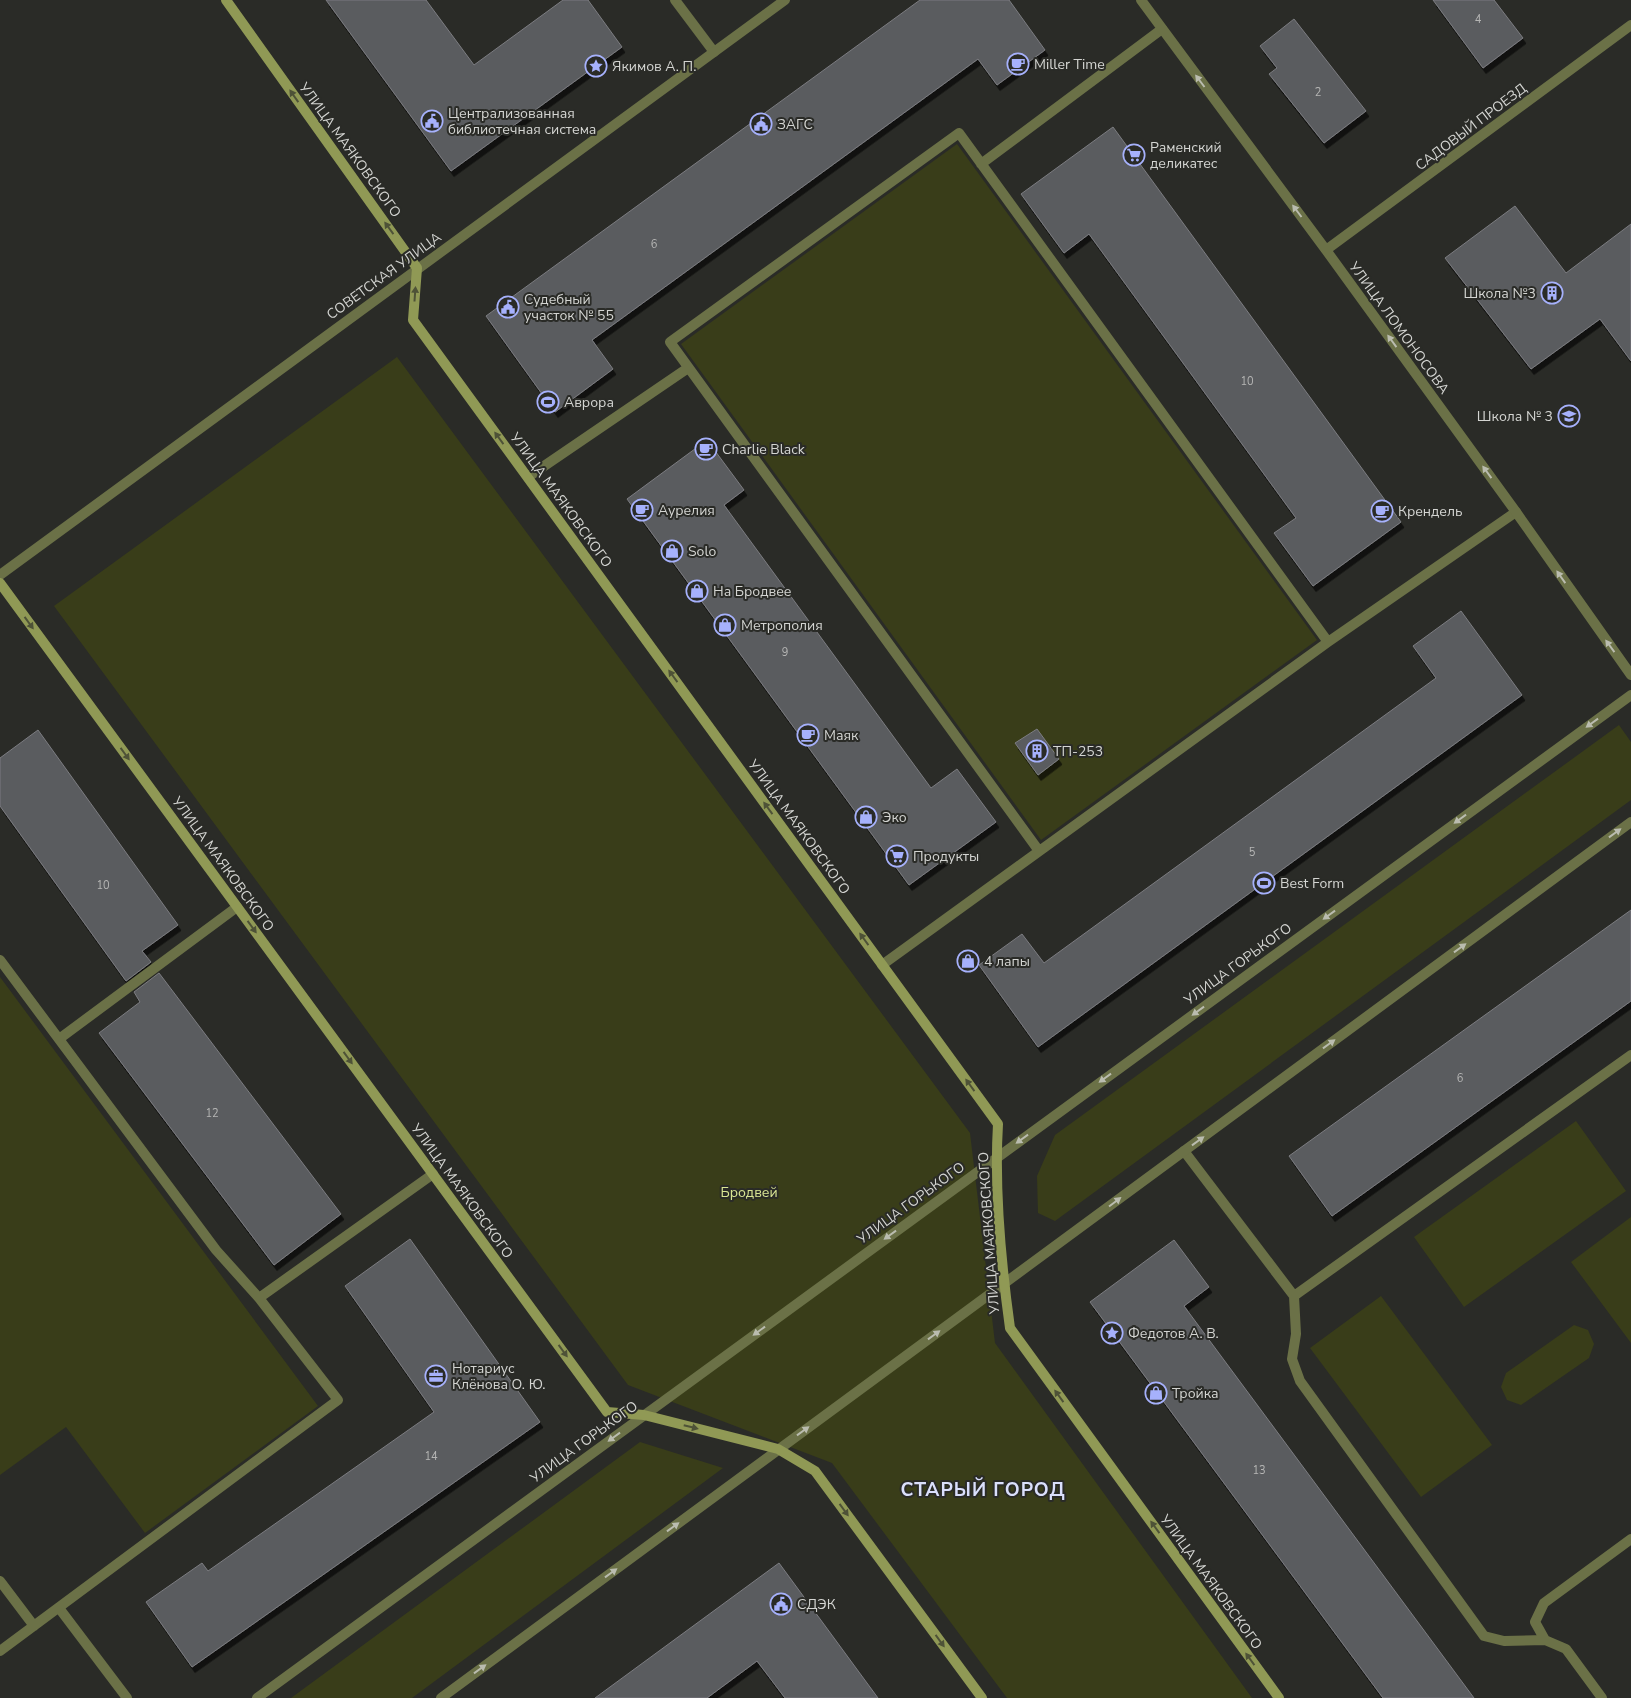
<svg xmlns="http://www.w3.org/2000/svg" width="1631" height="1698" font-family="'Nunito Sans',sans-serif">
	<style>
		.green { fill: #393d19 }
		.building { fill: #5a5b5f; stroke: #7c7d81; filter: url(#shadow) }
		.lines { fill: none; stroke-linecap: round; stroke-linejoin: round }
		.lane { stroke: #6b7147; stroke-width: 10 }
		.street { stroke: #6b7147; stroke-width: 10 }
		.secondary { stroke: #909955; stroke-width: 10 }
		.oneway { fill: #babcaf }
		.oneway2 { fill: #4e5237 }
		.labels { text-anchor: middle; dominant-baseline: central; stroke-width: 4; stroke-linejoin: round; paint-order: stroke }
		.number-label { font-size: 11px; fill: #b6b6b5 }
		.poi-label { font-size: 14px; fill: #d4d5d2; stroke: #2a2b27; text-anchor: start }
		.street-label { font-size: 14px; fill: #d4d5d2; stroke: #2a2b27 }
		.park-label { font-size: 14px; fill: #d9e593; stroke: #2a2b27 }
		.district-label { font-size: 19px; font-weight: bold; letter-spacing: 1px; fill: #dadffc; stroke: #2a2b27 }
	</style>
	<defs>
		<filter id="shadow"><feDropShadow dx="3" dy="5.5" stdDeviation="0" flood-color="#0009"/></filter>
	</defs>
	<rect width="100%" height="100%" fill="#2a2b27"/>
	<path class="green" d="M957,144L1317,640L1041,840L681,344Z
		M397,357L970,1133L995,1343L1252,1698H1007L832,1463L628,1385L54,606Z
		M1619,725L1631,742V800L1055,1221L1038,1213L1037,1176L1055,1135Z
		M0,977L318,1406L145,1533L66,1427L0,1475Z
		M1576,1121L1626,1191L1464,1307L1414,1237Z
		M1631,1217V1343L1571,1262Z
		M1381,1296L1492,1445L1421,1497L1310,1348Z
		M1574,1325L1588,1330L1594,1344L1589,1358L1521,1405L1507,1400L1501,1387L1506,1373Z
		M640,1442L723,1468L412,1698H291Z"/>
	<path class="building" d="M326,0H426L474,65L563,0H588L622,47L451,171Z
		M920,0H1009L1045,50L997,85L978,59L592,340L613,369L555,412L486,316Z
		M1433,0H1494L1523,38L1483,68Z
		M1294,19L1366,111L1324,143L1269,74L1277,68L1260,46Z
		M1113,127L1401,522L1313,586L1274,533L1296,518L1089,234L1064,253L1021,194Z
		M1515,206L1566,273L1631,224V361L1600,319L1531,369L1445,258Z
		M707,440L744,490L724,505L931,788L957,769L996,822L909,885L627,499Z
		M1461,611L1522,695L1038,1047L979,965L1022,934L1044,963L1436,678L1413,646Z
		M1037,729L1059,759L1038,775L1015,743Z
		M38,730L178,925L142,951L151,962L126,981L0,806V758Z
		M1631,910V1001L1332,1216L1289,1156Z
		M159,973L341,1214L274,1265L99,1033L140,1002L134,992Z
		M410,1239L540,1422L192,1667L146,1602L202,1563L208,1571L434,1412L345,1286Z
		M1174,1240L1209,1287L1184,1306L1474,1698H1383L1090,1302Z
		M779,1563L878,1698H785L757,1661L707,1698H595Z"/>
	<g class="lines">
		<path class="lane" d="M675,0L714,52
			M981,164L1162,29
			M528,477L688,368
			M1039,851L670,342L959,133L1328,642
			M0,960L216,1250L259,1298L338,1400L0,1651
			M882,965L1328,642L1516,512
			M59,1039L237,907
			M1184,1151L1294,1296L1296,1334L1292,1359L1300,1381L1484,1636L1504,1641L1545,1640L1566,1649L1602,1698
			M1294,1296L1631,1055
			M259,1298L433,1174
			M0,1581L34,1626
			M59,1608L127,1698
			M1545,1640L1535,1622L1544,1603L1631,1539"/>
		<path class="street" d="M1141,0L1326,250L1516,512L1631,675
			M1326,250L1631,25
			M0,575L785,0
			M257,1698L1631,695
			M441,1698L1631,822"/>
		<path class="secondary" d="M226,0L417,268L413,320L998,1124C994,1190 1001,1263 1010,1328L1279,1698
			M0,583L607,1412L644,1415L778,1449L815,1471L982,1698"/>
	</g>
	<defs><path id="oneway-solid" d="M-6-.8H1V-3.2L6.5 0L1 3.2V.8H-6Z" transform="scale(1.25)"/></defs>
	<g class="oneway">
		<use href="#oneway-solid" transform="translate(1200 81) rotate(-127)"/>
		<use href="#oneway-solid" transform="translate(1297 211) rotate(-127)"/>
		<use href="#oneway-solid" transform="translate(1392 341) rotate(-126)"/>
		<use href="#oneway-solid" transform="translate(1487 472) rotate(-126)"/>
		<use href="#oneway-solid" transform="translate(1561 577) rotate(-125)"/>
		<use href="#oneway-solid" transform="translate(1610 646) rotate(-126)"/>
		<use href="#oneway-solid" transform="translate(1592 723) rotate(144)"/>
		<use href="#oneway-solid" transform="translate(1460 819) rotate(144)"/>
		<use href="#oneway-solid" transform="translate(1615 833) rotate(-36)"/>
		<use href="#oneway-solid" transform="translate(1329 915) rotate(144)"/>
		<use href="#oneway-solid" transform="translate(1460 948) rotate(-36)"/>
		<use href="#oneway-solid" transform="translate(1198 1011) rotate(144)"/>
		<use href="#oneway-solid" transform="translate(1329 1044) rotate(-36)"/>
		<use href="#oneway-solid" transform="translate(1105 1078) rotate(144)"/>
		<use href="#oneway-solid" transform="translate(1022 1139) rotate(144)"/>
		<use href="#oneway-solid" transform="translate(1198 1141) rotate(-36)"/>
		<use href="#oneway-solid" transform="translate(1115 1202) rotate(-37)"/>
		<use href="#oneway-solid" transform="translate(890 1235) rotate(144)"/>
		<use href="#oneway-solid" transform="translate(759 1331) rotate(144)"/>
		<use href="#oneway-solid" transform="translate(934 1335) rotate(-36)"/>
		<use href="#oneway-solid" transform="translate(803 1431) rotate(-36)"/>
		<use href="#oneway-solid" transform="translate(614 1437) rotate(144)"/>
		<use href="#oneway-solid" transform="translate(673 1527) rotate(-36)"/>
		<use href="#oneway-solid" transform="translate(611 1573) rotate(-36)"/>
		<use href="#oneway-solid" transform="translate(480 1669) rotate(-36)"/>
	</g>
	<g class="oneway2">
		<use href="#oneway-solid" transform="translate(294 96) rotate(-125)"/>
		<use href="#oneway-solid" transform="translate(389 228) rotate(-126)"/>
		<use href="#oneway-solid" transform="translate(415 294) rotate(-86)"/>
		<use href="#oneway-solid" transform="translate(499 438) rotate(-126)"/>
		<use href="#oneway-solid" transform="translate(29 623) rotate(54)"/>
		<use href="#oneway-solid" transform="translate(673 676) rotate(-126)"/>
		<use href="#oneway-solid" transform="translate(125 754) rotate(54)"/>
		<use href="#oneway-solid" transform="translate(768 808) rotate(-126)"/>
		<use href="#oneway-solid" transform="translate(252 927) rotate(54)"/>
		<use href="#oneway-solid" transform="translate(864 939) rotate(-126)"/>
		<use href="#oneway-solid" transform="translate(348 1058) rotate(54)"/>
		<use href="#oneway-solid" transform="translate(970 1085) rotate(-126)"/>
		<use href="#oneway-solid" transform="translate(563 1351) rotate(54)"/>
		<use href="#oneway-solid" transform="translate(1059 1396) rotate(-126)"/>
		<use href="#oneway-solid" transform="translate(691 1427) rotate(14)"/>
		<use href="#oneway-solid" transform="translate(844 1510) rotate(54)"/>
		<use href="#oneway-solid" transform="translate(1155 1527) rotate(-126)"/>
		<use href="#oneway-solid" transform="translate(940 1641) rotate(54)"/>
		<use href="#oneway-solid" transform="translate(1250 1659) rotate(-126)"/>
	</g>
	<defs>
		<g id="cafe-ring" transform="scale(1.125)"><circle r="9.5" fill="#2a2b27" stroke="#a6b1fc" stroke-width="1.5"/><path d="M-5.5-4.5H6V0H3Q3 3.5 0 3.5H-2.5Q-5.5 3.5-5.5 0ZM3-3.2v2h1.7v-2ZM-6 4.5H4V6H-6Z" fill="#a6b1fc"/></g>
		<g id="sight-ring" transform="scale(1.125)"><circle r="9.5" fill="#2a2b27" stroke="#a6b1fc" stroke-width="1.5"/><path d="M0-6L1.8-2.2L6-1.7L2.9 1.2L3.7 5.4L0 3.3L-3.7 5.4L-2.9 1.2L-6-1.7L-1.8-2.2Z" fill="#a6b1fc"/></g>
		<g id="civic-ring" transform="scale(1.125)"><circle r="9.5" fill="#2a2b27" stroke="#a6b1fc" stroke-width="1.5"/><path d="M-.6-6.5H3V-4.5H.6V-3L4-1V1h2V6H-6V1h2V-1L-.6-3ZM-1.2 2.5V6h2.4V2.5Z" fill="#a6b1fc"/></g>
		<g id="supermarket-ring" transform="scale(1.125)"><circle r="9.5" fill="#2a2b27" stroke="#a6b1fc" stroke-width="1.5"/><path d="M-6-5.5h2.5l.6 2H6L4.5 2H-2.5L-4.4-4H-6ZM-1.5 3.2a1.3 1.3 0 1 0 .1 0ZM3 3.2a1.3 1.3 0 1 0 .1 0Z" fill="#a6b1fc"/></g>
		<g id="building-ring" transform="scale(1.125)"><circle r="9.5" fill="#2a2b27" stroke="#a6b1fc" stroke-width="1.5"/><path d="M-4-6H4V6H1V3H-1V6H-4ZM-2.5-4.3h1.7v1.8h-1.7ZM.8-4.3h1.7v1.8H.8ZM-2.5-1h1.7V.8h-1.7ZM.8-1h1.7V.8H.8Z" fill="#a6b1fc"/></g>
		<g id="stadium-ring" transform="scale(1.125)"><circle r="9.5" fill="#2a2b27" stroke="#a6b1fc" stroke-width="1.5"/><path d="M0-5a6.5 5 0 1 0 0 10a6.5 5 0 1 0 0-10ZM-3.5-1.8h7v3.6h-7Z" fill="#a6b1fc"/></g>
		<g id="school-ring" transform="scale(1.125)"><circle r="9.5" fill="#2a2b27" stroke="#a6b1fc" stroke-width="1.5"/><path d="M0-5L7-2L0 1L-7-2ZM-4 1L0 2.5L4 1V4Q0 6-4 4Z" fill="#a6b1fc"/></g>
		<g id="shop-ring" transform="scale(1.125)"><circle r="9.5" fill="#2a2b27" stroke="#a6b1fc" stroke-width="1.5"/><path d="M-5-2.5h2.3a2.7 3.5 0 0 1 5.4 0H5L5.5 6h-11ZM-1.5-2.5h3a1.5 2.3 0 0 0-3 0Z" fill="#a6b1fc"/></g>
		<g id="office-ring" transform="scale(1.125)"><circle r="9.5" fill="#2a2b27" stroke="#a6b1fc" stroke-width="1.5"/><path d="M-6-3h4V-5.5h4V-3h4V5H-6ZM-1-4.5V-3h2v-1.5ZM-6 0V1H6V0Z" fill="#a6b1fc"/></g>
	</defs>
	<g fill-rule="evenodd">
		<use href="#cafe-ring" x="1018" y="64"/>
		<use href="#sight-ring" x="596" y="66"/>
		<use href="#civic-ring" x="432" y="121"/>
		<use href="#civic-ring" x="761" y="124"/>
		<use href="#supermarket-ring" x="1134" y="155"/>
		<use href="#building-ring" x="1552" y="293"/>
		<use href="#civic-ring" x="508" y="307"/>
		<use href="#stadium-ring" x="548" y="402"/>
		<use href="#school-ring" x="1569" y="416"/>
		<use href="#cafe-ring" x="706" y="449"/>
		<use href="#cafe-ring" x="642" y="510"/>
		<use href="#cafe-ring" x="1382" y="511"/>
		<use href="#shop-ring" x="672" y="551"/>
		<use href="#shop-ring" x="697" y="591"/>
		<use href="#shop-ring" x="725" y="625"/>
		<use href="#cafe-ring" x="808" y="735"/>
		<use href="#building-ring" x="1037" y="751"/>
		<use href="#shop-ring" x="866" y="817"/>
		<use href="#supermarket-ring" x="897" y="856"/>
		<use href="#stadium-ring" x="1264" y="883"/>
		<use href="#shop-ring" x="968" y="961"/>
		<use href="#sight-ring" x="1112" y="1333"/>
		<use href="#office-ring" x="436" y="1376"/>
		<use href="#shop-ring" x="1156" y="1393"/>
		<use href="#civic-ring" x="781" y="1604"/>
	</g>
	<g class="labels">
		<g class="number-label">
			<text x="1478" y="19">4</text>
			<text x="1318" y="92">2</text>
			<text x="654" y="244">6</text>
			<text x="1247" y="381">10</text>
			<text x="785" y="652">9</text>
			<text x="1252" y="852">5</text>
			<text x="103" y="885">10</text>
			<text x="1460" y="1078">6</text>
			<text x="212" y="1113">12</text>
			<text x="431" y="1456">14</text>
			<text x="1259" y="1470">13</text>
		</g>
		<g class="poi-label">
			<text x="1034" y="64">Miller Time</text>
			<text x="612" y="66">Якимов А. П.</text>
			<text x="448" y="113">Централизованная<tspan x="448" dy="16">библиотечная система</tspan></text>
			<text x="777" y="124">ЗАГС</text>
			<text x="1150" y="147">Раменский<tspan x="1150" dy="16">деликатес</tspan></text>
			<text x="1536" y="293" text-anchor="end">Школа №3</text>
			<text x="524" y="299">Судебный<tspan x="524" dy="16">участок № 55</tspan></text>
			<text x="564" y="402">Аврора</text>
			<text x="1553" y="416" text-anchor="end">Школа № 3</text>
			<text x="722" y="449">Charlie Black</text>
			<text x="658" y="510">Аурелия</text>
			<text x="1398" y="511">Крендель</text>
			<text x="688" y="551">Solo</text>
			<text x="713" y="591">На Бродвее</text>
			<text x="741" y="625">Метрополия</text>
			<text x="824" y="735">Маяк</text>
			<text x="1053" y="751">ТП-253</text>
			<text x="882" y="817">Эко</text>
			<text x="913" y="856">Продукты</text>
			<text x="1280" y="883">Best Form</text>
			<text x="984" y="961">4 лапы</text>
			<text x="1128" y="1333">Федотов А. В.</text>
			<text x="452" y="1368">Нотариус<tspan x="452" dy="16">Клёнова О. Ю.</tspan></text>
			<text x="1172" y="1393">Тройка</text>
			<text x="797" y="1604">СДЭК</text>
		</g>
		<g class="street-label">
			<text transform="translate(1471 127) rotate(-37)">САДОВЫЙ ПРОЕЗД</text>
			<text transform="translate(350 150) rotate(54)">УЛИЦА МАЯКОВСКОГО</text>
			<text transform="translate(384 276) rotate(-36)">СОВЕТСКАЯ УЛИЦА</text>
			<text transform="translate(1399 328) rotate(54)">УЛИЦА ЛОМОНОСОВА</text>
			<text transform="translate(561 500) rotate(54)">УЛИЦА МАЯКОВСКОГО</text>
			<text transform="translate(799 827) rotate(54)">УЛИЦА МАЯКОВСКОГО</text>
			<text transform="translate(223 864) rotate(54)">УЛИЦА МАЯКОВСКОГО</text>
			<text transform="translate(1238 964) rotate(-36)">УЛИЦА ГОРЬКОГО</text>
			<text transform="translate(462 1191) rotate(54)">УЛИЦА МАЯКОВСКОГО</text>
			<text transform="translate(911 1203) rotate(-36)">УЛИЦА ГОРЬКОГО</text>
			<text transform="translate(989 1233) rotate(-94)">УЛИЦА МАЯКОВСКОГО</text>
			<text transform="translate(584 1442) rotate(-36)">УЛИЦА ГОРЬКОГО</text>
			<text transform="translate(1211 1582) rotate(54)">УЛИЦА МАЯКОВСКОГО</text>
		</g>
		<g class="park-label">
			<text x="749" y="1192">Бродвей</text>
		</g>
		<g class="district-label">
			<text x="983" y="1490">СТАРЫЙ ГОРОД</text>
		</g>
	</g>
</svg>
